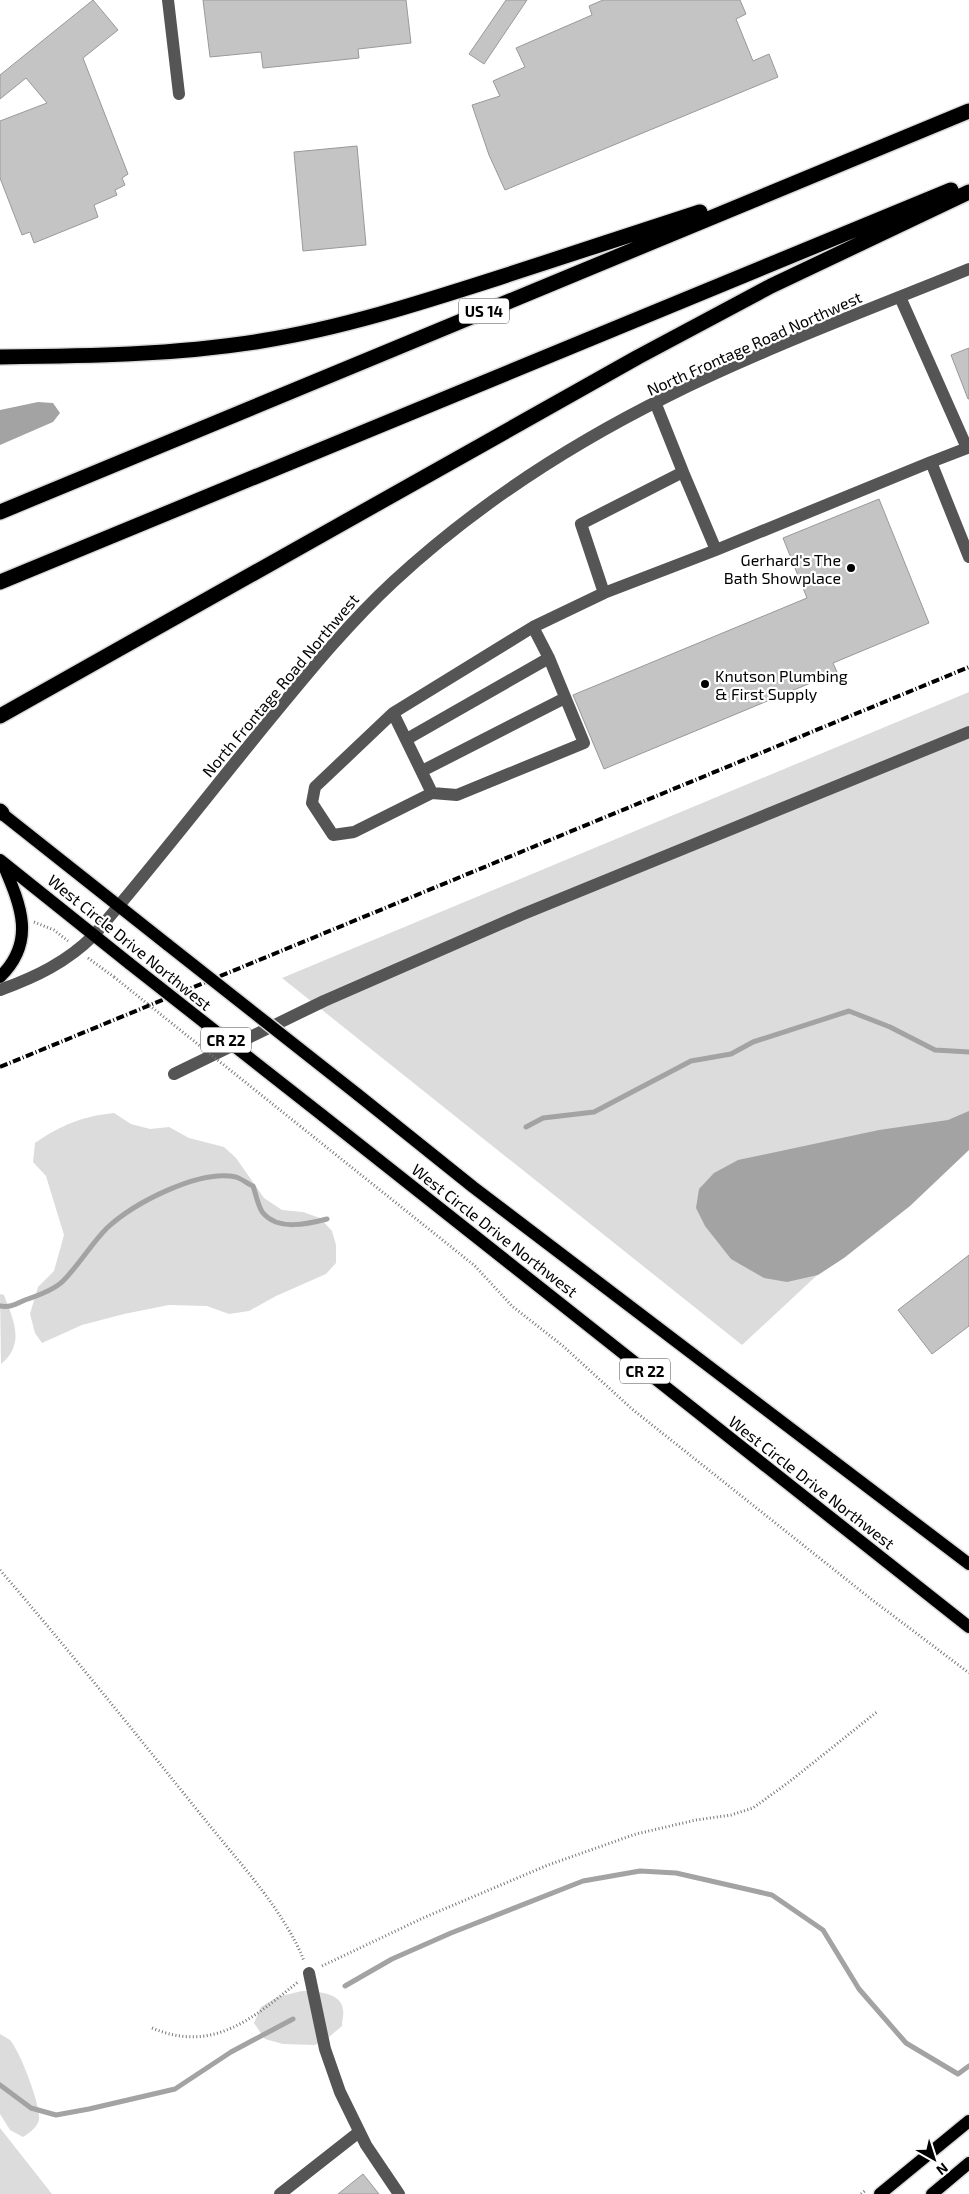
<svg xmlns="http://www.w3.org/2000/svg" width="969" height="2194" font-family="'Exo 2',sans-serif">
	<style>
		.green { fill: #dcdcdc }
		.water { fill: #a3a3a3 }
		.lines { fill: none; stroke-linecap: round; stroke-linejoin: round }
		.stream { stroke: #a3a3a3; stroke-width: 5 }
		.building { fill: #c4c4c4; stroke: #999 }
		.major-casing { stroke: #dbdbdb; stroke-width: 15 }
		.highway-casing { stroke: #dbdbdb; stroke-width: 18 }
		.path { stroke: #777; stroke-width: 3; stroke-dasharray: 1 2.5; stroke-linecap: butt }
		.minor { stroke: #555; stroke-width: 12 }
		.major { stroke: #000; stroke-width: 12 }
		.highway { stroke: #000; stroke-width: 15 }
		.rail { stroke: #000; stroke-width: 4; stroke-dasharray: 8 2.5 1 2.5; stroke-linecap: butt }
		.major-bridge-casing { stroke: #dbdbdb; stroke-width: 15; stroke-linecap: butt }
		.path-bridge { stroke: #777; stroke-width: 3; stroke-dasharray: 1 2.5; stroke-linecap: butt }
		.major-bridge { stroke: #000; stroke-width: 12 }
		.poi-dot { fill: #000; stroke: #fff; stroke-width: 2 }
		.labels { text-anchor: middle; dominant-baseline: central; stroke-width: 4.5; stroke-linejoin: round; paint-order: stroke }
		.shield { fill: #fff; stroke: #4c4c4c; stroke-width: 1 }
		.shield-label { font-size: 15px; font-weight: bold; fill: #000 }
		.street-label { font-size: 16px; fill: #000; stroke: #fff }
		.poi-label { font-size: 16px; fill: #000; stroke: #fff; text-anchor: end }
	</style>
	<rect width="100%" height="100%" fill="#fff"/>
	<path class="green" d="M969,692V1134L742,1345L282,978Z
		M114,1113L131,1124L150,1129L169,1127L189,1138L224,1147L236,1158L264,1198L282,1210L303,1212L320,1218L332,1231L336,1245V1263L326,1274L276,1296L249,1311L229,1314L207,1306L169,1305L124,1314L82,1325L42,1343L35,1333L30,1314L38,1287L54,1271L64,1235L46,1176L33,1162L35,1143C61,1125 83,1116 114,1113Z
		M0,1294L4,1295C13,1320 26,1343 1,1364Z
		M302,1991C314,1991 342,1992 343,2010C344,2015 342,2021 342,2026L329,2037L315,2045L283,2044L265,2039L254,2023L261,2007L277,1997Z
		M0,2034C3,2036 7,2038 10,2040C20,2051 41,2106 39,2120C37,2128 29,2133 23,2137L10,2130L0,2114Z
		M0,2128L52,2194H0Z"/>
	<path class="water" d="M38,402L53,403L60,413L53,422L0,445V410Z
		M969,1111V1150L910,1206L844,1258L818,1275L787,1282L764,1278L731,1259L705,1226L696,1208L699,1189L714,1173L738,1160L879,1130L948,1120Z"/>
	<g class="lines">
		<path class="stream" d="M526,1127L543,1118L594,1112L691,1061L731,1054L753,1042L849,1011L890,1027L935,1050L969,1052
			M0,1306C10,1308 16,1304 25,1300C37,1296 54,1290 63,1281C79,1265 91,1244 107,1228C134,1203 199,1169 236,1177C242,1179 248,1184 253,1186C256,1194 258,1207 263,1213C278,1231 308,1224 327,1219
			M345,1986L392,1959L451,1933L583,1881L640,1871L676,1873L772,1895L823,1930L859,1989L906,2043L958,2074L969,2066
			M0,2085L31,2108L56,2115L89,2109L175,2089L231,2052L293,2019"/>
	</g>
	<path class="building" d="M93,0L118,30L83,58L128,174L122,178L125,185L115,190L117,195L94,205L98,217L34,243L30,232L22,235L0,178V121L47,103L26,78L0,99V75Z
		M203,0H406L411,43L358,49L359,58L263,68L261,52L210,57Z
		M506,0H527L484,64L469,54Z
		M603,0H740L746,14L736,19L753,61L769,54L778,77L505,190L489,155L472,105L500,96L493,81L525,67L516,48L592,15L589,6Z
		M357,146L366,245L303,251L294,152Z
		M969,348V399H968L951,355Z
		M879,499L929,623L833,663L837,672L604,769L573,695L807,598L783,538Z
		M969,1255V1326L932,1354L898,1310Z
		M363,2174L379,2194H338Z"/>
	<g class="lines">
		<g class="major-casing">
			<path id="major" d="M0,812L168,945
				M0,860L130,964
				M0,977C37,941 20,904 3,864
				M357,1094L473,1187L969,1564
				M322,1115L969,1627
				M880,2194L969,2121
				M932,2194L969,2163"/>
		</g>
		<g class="highway-casing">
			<path id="highway" d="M0,357C87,356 174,355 261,341C342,328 420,303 498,278C565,256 633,234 700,212
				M0,512L969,111
				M0,582L951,190
				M0,716L638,357L771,286L969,192
				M0,811L2,813"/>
		</g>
		<path class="path" d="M34,922L54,930L68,941
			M88,958L114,977
			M300,1126L475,1266L512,1306L563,1346L632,1409L871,1599L969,1673
			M0,1570C69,1650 135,1733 202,1816C236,1859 285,1911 304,1961
			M322,1966L423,1918L548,1865L636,1834L696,1820L731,1815L753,1808L789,1782L878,1711
			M152,2028C213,2054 253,2018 298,1982
			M861,2194L866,2190"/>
		<path class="minor" d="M168,0L179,94
			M900,297L967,448L931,462
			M655,402L683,472L581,524L604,593L716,550L931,462L969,557
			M683,472L716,550
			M533,627L549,658L584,743L457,795L432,793L393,713L533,627L604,593
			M393,713L315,787L312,803L333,835L354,832L432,793
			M407,739L549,658
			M422,771L565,698
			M0,990C36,977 67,962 94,935C157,862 215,786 276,712C313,667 350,622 393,582C474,507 569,445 668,396C765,348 868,310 969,269
			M174,1074L324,1001L521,915L969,732
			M309,1973L325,2049L340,2092L366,2145L399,2194
			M280,2194L359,2132"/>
		<use href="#major" class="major"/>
		<use href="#highway" class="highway"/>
		<path class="rail" d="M0,1067L969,667"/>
		<g class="major-bridge-casing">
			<path id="major-bridge" d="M168,945L357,1094
				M130,964L322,1115"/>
		</g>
		<path class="path-bridge" d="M114,977L300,1126"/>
		<use href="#major-bridge" class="major-bridge"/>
	</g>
	<g class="poi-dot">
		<circle cx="851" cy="568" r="5"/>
		<circle cx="705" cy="684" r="5"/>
	</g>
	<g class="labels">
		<g class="shield">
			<rect x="459" y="298.5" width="50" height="25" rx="4"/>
			<rect x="201" y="1027.5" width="50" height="25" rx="4"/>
			<rect x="620" y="1358.5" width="50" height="25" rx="4"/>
		</g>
		<g class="shield-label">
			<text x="484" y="311">US 14</text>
			<text x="226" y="1040">CR 22</text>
			<text x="645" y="1371">CR 22</text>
		</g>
		<g class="street-label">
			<text transform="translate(754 343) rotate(-24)">North Frontage Road Northwest</text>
			<text transform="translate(280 685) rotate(-50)">North Frontage Road Northwest</text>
			<text transform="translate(130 942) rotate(39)">West Circle Drive Northwest</text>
			<text transform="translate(495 1230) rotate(38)">West Circle Drive Northwest</text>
			<text transform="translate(812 1482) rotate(38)">West Circle Drive Northwest</text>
		</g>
		<g class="poi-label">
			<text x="841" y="559">Gerhard's The<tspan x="841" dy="18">Bath Showplace</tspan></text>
			<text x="715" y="675" text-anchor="start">Knutson Plumbing<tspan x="715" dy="18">&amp; First Supply</tspan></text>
		</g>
	</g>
	<g transform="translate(934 2159) rotate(141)" stroke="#ffffff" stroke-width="4" paint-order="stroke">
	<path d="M0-4L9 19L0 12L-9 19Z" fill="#000000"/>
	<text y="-8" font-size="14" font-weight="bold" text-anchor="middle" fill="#000000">N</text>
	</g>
</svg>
